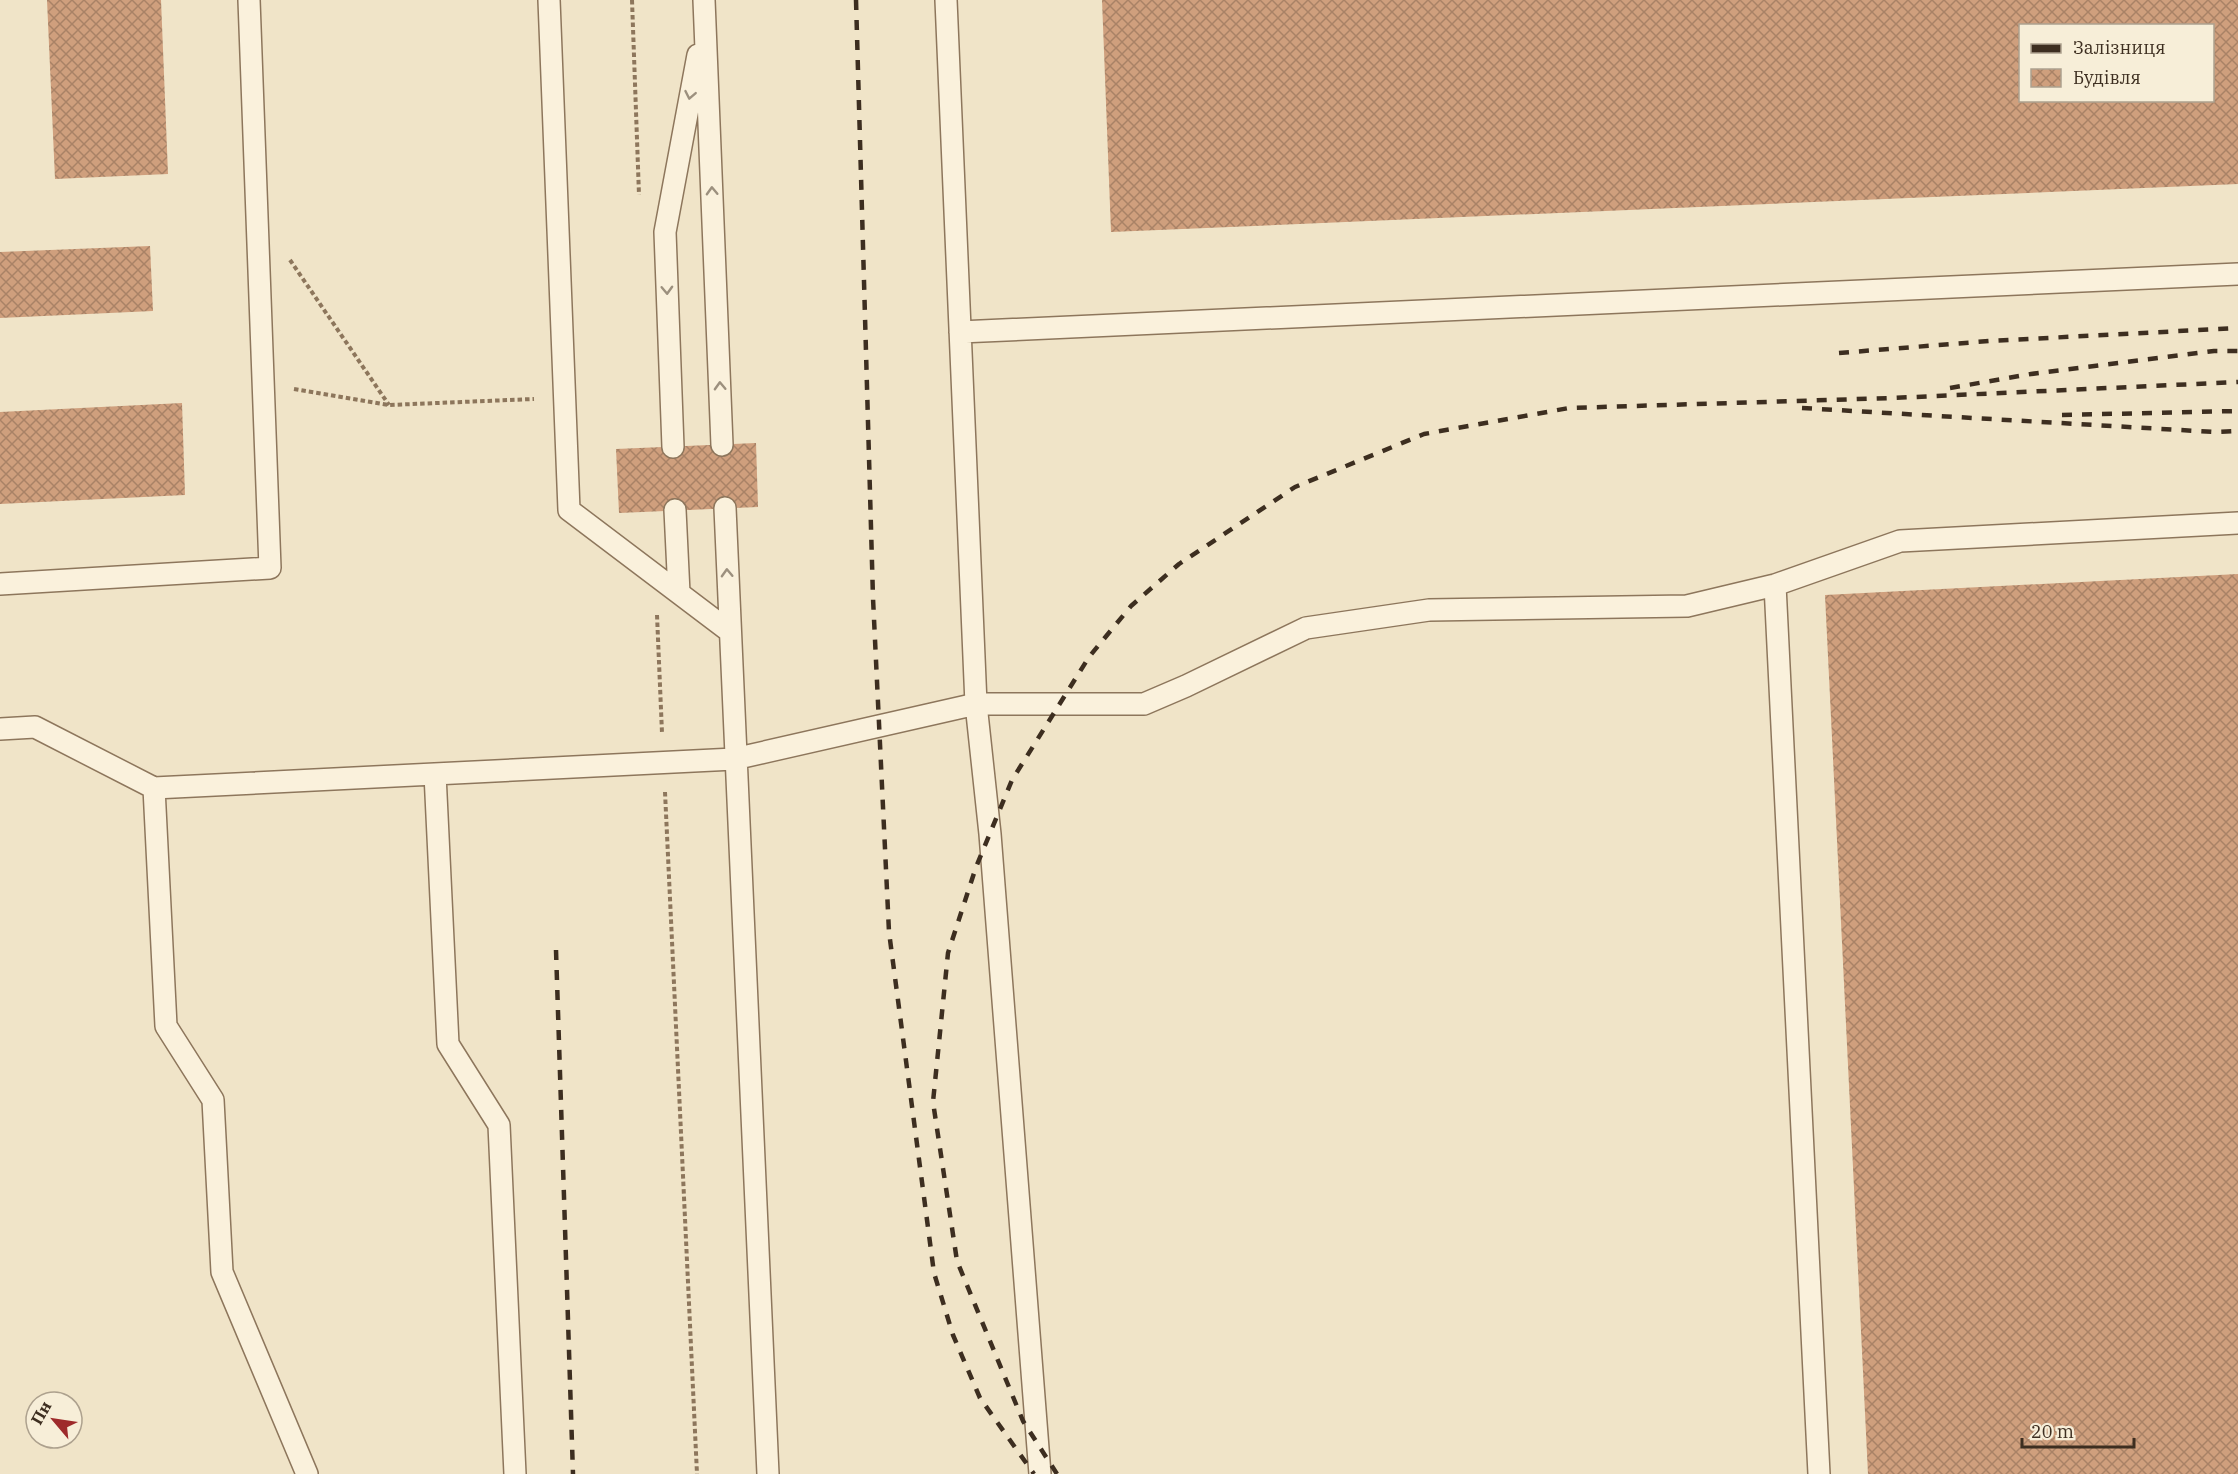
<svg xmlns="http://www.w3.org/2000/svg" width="2238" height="1474" font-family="'IBM Plex Serif',serif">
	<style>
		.building { fill: url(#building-cross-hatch); fill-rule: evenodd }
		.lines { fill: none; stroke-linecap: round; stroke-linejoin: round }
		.lane-casing { stroke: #8d765c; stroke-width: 24 }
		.path { stroke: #8d765c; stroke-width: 4; stroke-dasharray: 4.5 3; stroke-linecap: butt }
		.lane { stroke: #faf1dc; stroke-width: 21 }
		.rail { stroke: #3d2e20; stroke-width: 4.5; stroke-dasharray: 10 10; stroke-linecap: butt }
		.oneway { stroke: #9c907e }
	</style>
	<defs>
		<pattern id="building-cross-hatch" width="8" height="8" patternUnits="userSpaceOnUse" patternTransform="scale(1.5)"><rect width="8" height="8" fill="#cf9f7d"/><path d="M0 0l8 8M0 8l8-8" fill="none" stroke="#a98266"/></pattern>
	</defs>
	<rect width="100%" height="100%" fill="#f0e4c8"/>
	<path class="building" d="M47,0H161L168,174L55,179Z
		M1102,0H2238V184L1111,232ZM2020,26H2212V100H2020Z
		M150,246L153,311L0,318V252Z
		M182,403L185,495L0,504V412Z
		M756,443L758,507L619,513L616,449Z
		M2238,574V1474H1868L1825,595Z"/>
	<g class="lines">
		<g class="lane-casing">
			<path id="lane" d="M549,0L569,510L729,631
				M704,0L722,445
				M946,0L976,704L990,834L1040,1474
				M960,332L2238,274
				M673,447L665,232L698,55
				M725,508L768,1474
				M675,510L679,593
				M0,584L270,568L249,0
				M1775,585L1819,1474
				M0,729L35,727L154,788L734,759L976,704H1144L1186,686L1306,628L1429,610L1687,606L1775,585L1900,541L2238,523
				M435,774L448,1044L499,1125L515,1474
				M154,788L166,1026L213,1100L222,1272L307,1474"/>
		</g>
		<path class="path" d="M632,0L639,195
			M290,260L389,405
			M294,389L389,405L534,399
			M657,615L662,733
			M665,792L697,1474"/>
		<use href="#lane" class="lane"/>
		<path class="rail" d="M856,0L873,598L889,932L934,1273L953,1335L980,1398L1034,1474
			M1839,353L1989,341L2238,328
			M1950,388L2031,374L2214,351H2238
			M1802,408L2214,432L2238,431
			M2062,415L2238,411
			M556,950L573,1474
			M1057,1474L1023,1421L957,1261L933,1102L948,953L976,867L1012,780L1089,657L1131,606L1179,564L1295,487L1424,434L1569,408L1893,398L2238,382"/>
	</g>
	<defs><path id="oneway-chevron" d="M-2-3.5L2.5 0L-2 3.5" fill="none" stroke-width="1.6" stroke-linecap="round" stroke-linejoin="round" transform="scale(1.5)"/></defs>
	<g class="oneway">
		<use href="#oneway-chevron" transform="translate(690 95) rotate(101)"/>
		<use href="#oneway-chevron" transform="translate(712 191) rotate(-92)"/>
		<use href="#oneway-chevron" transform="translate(667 290) rotate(88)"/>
		<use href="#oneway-chevron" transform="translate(720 386) rotate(-92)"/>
		<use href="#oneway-chevron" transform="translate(727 573) rotate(-92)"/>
	</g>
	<rect x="2019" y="24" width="195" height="78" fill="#f7eed8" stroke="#ada18e" stroke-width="1.5"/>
	<rect x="2031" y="44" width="30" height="9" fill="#3d2e20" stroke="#ada18e" stroke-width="1.5"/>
	<text x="2073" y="54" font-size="18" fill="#3d2e20">Залізниця</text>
	<rect x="2031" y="69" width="30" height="18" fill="url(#building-cross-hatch)" stroke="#ada18e" stroke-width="1.5"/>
	<text x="2073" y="84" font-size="18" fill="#3d2e20">Будівля</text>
	<g transform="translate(54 1420) rotate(299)"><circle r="28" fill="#f7eed8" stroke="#ada18e" stroke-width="1.5"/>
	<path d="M0-4.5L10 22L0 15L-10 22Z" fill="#9e2a2b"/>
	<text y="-9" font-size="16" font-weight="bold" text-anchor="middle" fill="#3d2e20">Пн</text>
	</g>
	<path d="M2022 1438v9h112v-9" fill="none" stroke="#3d2e20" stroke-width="3"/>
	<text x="2031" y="1438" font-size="18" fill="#3d2e20" stroke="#f7eed8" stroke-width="4.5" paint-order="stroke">20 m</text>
</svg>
